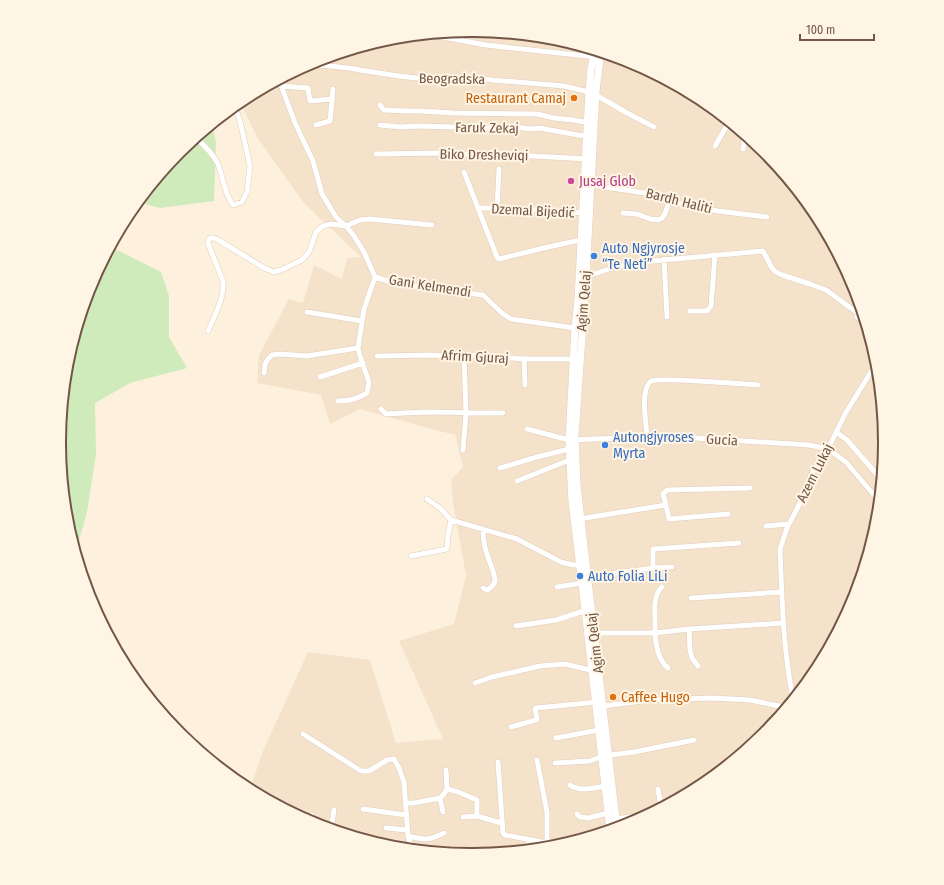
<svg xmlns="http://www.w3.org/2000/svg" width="944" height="885" font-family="'Fira Sans Condensed',sans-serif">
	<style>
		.residential { fill: #f5e2cb }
		.green { fill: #cfebbc }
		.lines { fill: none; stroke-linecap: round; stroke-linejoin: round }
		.street-casing { stroke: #e1ccb9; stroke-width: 6 }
		.secondary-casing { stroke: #e9cfb9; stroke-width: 8 }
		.street { stroke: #fff; stroke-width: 5 }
		.secondary { stroke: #fff; stroke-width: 7 }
		.food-dot { fill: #e8710a; stroke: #fff5e5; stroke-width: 1.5 }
		.hotel-dot { fill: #d1479c; stroke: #fff5e5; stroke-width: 1.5 }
		.shop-dot { fill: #3f7fe0; stroke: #fff5e5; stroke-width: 1.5 }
		.labels { text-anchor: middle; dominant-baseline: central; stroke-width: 4; stroke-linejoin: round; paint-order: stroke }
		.street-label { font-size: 14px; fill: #735645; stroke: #fff5e5 }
		.food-label { font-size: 14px; fill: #c56008; stroke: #fff5e5; text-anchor: end }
		.hotel-label { font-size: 14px; fill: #b23c85; stroke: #fff5e5; text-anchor: start }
		.shop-label { font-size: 14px; fill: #366cbe; stroke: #fff5e5; text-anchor: start }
		.rim { fill: none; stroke: #735645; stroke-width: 2 }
	</style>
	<rect width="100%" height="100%" fill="#fdf1dd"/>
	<path class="residential" d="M472,30L553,38L630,61L701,100L764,151L815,214L853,285L877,362L884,443L877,523L853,601L815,672L764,734L701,786L630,824L552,847L472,855L391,847L314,824L250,789L263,751L308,652L370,660L396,743L443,739L399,641L454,624L466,575L453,503L451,480L463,467L455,435L380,415L360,409L330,424L321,395L257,383L259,355L289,299L303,303L314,265L342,279L347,258L361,257L304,203L257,137L240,102L243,99L314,61L392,38Z"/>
	<path class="green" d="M212,125L216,142L214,201L160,208L138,202L180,151Z
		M111,247L161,272L169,296V337L187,368L130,383L95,403L96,455L87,512L76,551L67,523L60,442L67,362L91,284Z"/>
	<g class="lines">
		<g class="street-casing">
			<path id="street" d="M426,34L486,45L596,57
				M314,65C329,66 345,67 360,70C394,75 423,82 457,77L564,86L589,92L596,95L627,113L654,127
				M279,80L295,123L313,161L322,194L336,217L346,226L354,236L364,252L375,277L401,285L483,295L503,314L511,319L575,328H582
				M281,86L308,88L310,101L332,99
				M380,105L384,110L406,111H421L454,113L537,114L554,118L573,120L590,123
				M316,125L330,121L333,89
				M380,125L401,127L417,126L491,128L512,127L523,128L531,129L539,128L578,135L588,136
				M196,138C204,145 213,154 218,164C223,178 224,193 233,205L242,202L247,192L250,166L241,125L235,106
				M715,146L729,122
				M743,149L744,144L743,134
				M376,154L443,153L483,155H512L589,159
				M464,172L497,257L499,259L548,247L576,241H581
				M591,185L645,193L659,196L667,200L690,206L718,211L767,217
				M478,208H502L585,213
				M497,208L499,169
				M623,213L637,214L650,219L658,220L662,218L665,214L669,201
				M664,259L667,317
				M585,277L618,266L642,262L763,251L772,268L776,272L782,275L810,284L826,290L863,317
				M690,311H707L711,306L715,255
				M307,312L362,321
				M857,317L864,322
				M208,331C214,316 225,298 223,281L208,243L209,239L211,238H214L220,241L264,268L274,272L281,270L302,260L309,252L316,232L323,226L331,224L346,226L360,220L369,219L432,225
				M377,356L430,355L446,356L472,355L524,359H580
				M524,359L525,385
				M264,373L265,364L268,359L272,355L280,354L307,356L358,348
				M320,377L363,363
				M338,401C350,401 357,399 367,393L369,382L360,356L358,348L364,309L375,277
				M381,409L386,414L424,412L503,413
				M527,429L569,440L643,437L647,435L809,445L828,449L846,462L879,501
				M836,432L847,440L881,479
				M647,435C646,423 640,389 651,381C658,377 744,384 758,385
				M463,450L466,413L464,355
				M500,468L537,457L569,449
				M517,481L567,461L572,460
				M427,499L440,508L451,520L517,539L561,562L573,565H582
				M666,505L669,519L728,514
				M579,519L666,505L663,494L667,490L750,488
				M766,526L788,524
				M411,556L447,549L448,535L451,520
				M653,568V549L739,543
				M587,577L653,568L672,567
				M557,587L582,583
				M662,587C659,590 657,593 656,598C654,604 655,611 655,617C655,632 654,657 668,668
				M483,588L487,590C490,588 494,586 495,581C495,574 491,566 489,560C485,550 483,540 483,529
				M691,598L782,592
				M516,626L556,620L587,610
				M689,629L690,650L692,658L698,666
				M591,633H655L689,629L784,623
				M475,683L492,677L540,666L565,664L594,671
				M793,698C783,650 782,598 780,549L787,528L799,505L811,475L828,449L845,414L877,362
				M603,706L651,700L712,698L750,700L779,706H787
				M511,727L536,720L537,719L535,709L536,708L598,702
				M303,734L361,771H369L387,760L394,759L399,768L404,782L408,836L412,849
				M556,738L599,730
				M537,760L547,812V844
				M498,762L503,833L505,835L558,845
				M555,763L590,761L603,756L634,752L694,740
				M446,770L447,789
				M570,785C579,792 594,788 605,786
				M658,789L661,807
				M440,798L444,794L447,789L458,792L477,800V816
				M440,798L443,812
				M405,803H414L440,798
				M363,809L406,815
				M577,814L580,817L588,818L608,813
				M463,817L477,816L501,823
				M616,819L648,814
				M310,821L312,815
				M386,828L407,830
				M331,829L334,810
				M408,836C425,840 428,841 444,833
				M528,849V840"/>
		</g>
		<g class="secondary-casing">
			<path id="secondary" d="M595,51L591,69L589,92L578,299L575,328L569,440L572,502L582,583L610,830
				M602,53L600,59L596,91L585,295L575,435L577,485L580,512L617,828"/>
		</g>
		<use href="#street" class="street"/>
		<use href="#secondary" class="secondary"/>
	</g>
	<g class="food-dot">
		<circle cx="574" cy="98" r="4"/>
		<circle cx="613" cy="697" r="4"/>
	</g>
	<circle class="hotel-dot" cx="571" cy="181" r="4"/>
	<g class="shop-dot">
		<circle cx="594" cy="256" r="4"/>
		<circle cx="605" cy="445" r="4"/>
		<circle cx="580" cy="576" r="4"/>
	</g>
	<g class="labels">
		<g class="street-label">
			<text transform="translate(452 79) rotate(1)">Beogradska</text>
			<text transform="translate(487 128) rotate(1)">Faruk Zekaj</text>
			<text transform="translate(484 155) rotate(1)">Biko Dresheviqi</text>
			<text transform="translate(679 201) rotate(14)">Bardh Haliti</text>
			<text transform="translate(533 211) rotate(3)">Dzemal Bijedić</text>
			<text transform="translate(430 286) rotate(9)">Gani Kelmendi</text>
			<text transform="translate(584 301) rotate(-86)">Agim Qelaj</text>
			<text transform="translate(475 357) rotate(3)">Afrim Gjuraj</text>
			<text transform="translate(722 440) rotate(4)">Gucia</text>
			<text transform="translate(815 473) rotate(-63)">Azem Lukaj</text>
			<text transform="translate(595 643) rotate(-97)">Agim Qelaj</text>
		</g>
		<g class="food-label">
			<text x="566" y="98">Restaurant Camaj</text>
			<text x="621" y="697" text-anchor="start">Caffee Hugo</text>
		</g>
		<g class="hotel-label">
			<text x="579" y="181">Jusaj Glob</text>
		</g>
		<g class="shop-label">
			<text x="602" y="248">Auto Ngjyrosje<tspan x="602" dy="16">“Te Neti”</tspan></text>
			<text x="613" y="437">Autongjyroses<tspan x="613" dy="16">Myrta</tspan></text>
			<text x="588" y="576">Auto Folia LiLi</text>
		</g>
	</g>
	<path d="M0 0H944V885H0ZM471 37H473A405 405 0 0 1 878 442V443A405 405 0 0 1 473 848H471A405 405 0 0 1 66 443V442A405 405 0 0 1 471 37Z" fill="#fff5e5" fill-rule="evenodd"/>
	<path class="rim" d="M471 37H473A405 405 0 0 1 878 442V443A405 405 0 0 1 473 848H471A405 405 0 0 1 66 443V442A405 405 0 0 1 471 37Z"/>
	<path d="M800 34v6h74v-6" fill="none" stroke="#735645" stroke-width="2"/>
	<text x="806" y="34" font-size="12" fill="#735645" stroke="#fff5e5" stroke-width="3" paint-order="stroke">100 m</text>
</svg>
